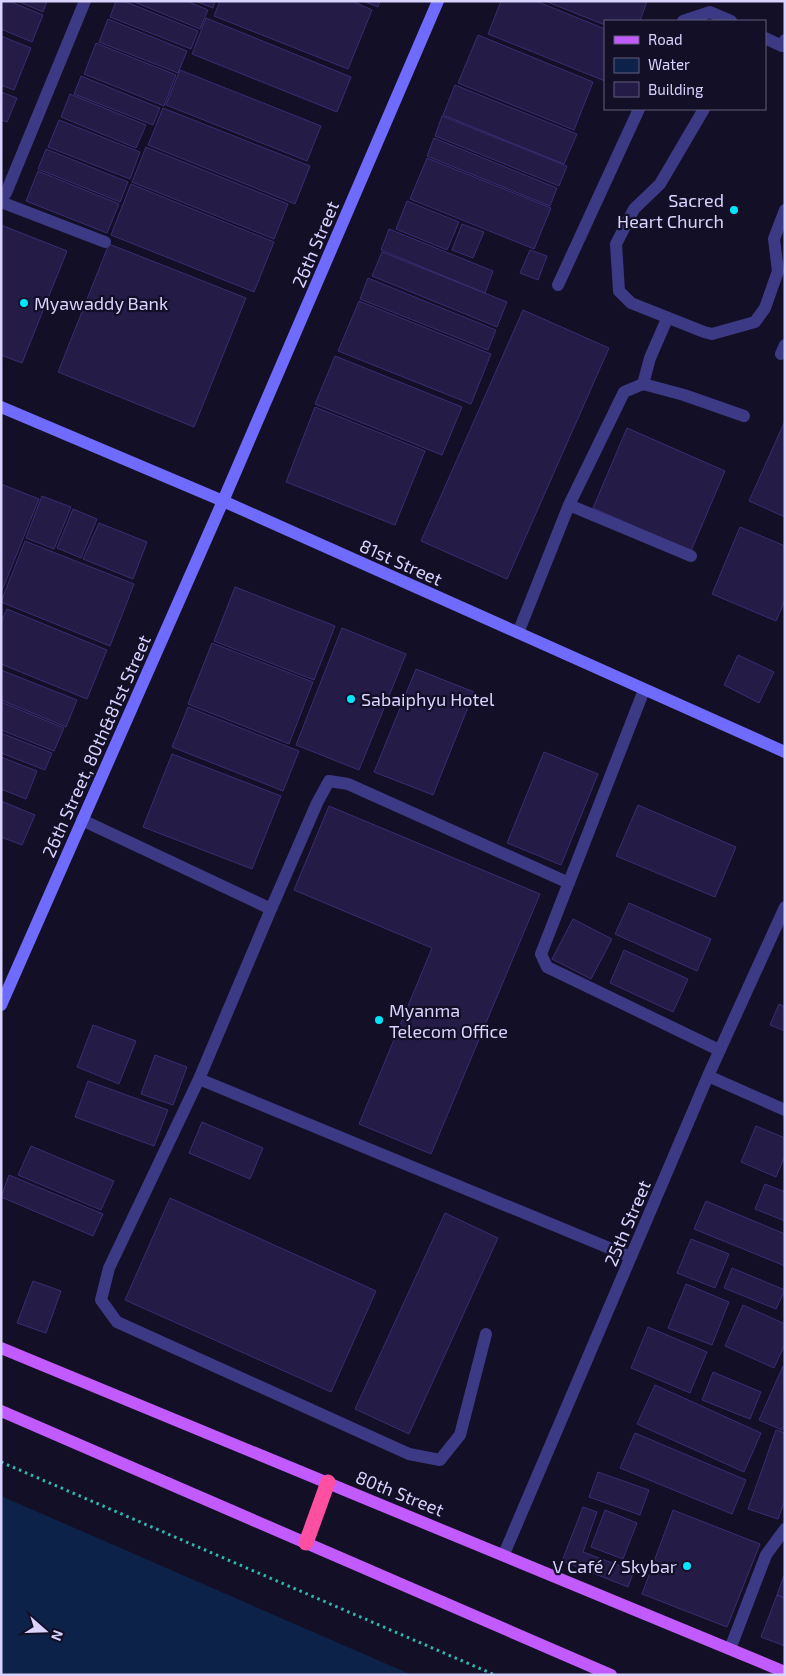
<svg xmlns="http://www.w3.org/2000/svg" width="786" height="1676" font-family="'Exo 2',sans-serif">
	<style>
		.water { fill: #0c2248 }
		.building { fill: #241b47; stroke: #3b2d73 }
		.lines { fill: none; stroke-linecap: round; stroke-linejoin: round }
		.path { stroke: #2fb8b0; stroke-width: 3; stroke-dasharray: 2.5 4; stroke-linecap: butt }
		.lane { stroke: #3d3a85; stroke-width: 12 }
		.street { stroke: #3d3a85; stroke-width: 12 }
		.secondary { stroke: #6f6bff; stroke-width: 12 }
		.primary { stroke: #c25bff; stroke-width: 12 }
		.highway { stroke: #ff4fa3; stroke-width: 15 }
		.poi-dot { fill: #00e5ff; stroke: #130f26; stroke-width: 2 }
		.labels { text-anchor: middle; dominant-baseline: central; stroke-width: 4.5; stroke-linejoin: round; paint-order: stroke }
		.poi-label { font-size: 18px; fill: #d9d4ff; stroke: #130f26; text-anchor: start }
		.street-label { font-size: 18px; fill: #d9d4ff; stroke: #130f26 }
	</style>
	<rect width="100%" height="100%" fill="#130f26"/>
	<path class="water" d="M1,1496L412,1675H1Z"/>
	<path class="building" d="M1,1H9L43,15L32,42L1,29Z
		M17,1H47L43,12Z
		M116,1H124L198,31L191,49L110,17Z
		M132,1H187L208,10L200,29Z
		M195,1H215L213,8Z
		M220,1H352L372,10L348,69L214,16Z
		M363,1H380L378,7Z
		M501,1H536L605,29V81L488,34Z
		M545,1H647L640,21H605V25Z
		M206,18L351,77L337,112L192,54Z
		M108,19L187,51L178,73L99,42Z
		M478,35L593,82L574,130L458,83Z
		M1,36L31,48L14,90L1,85Z
		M96,43L176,75L164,106L84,74Z
		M180,70L321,126L307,161L166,105Z
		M81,76L160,108L153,125L74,94Z
		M455,85L577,134L564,164L443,115Z
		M1,92L17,98L7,122L1,120Z
		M70,94L146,125L136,148L61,117Z
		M163,108L310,166L295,204L148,145Z
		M442,116L567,166L559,186L435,136Z
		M59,120L140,152L130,179L48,147Z
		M434,138L557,188L550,206L427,156Z
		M146,147L288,204L274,239L132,182Z
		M46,149L128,182L120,202L38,169Z
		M427,158L551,208L534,249L410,199Z
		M38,171L119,204L107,233L26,201Z
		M131,184L274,242L254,292L111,235Z
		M407,201L459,222L447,250L396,229Z
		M462,224L484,232L473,258L452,250Z
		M1,225L67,251L22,363L1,355Z
		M389,229L493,271L485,293L381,250Z
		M109,244L246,298L194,427L58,372Z
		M530,250L547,256L538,280L520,273Z
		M382,252L507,302L497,327L372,276Z
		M368,278L496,330L488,350L360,299Z
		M359,301L491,354L471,404L338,351Z
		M523,310L609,348L507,579L421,541Z
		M335,356L462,407L442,455L315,404Z
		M315,407L425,451L395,525L286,482Z
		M784,423L785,424V517L749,501Z
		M627,428L725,471L691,551L593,508Z
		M1,484L39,499L1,593Z
		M42,496L71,507L54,549L26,538Z
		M73,509L97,519L81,558L57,548Z
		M99,523L147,542L133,579L83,559Z
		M740,527L785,546V600L776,621L712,594Z
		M25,541L134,584L110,646L1,602Z
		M235,587L335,626L314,680L214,641Z
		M7,609L107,650L87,699L1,664V622Z
		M342,628L406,654L359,770L296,745Z
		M212,643L313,682L289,744L188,704Z
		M738,655L774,672L759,703L724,685Z
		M416,669L474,692L433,795L374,772Z
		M1,670L77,700L66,727L1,700Z
		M1,702L64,728L54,751L1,730Z
		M188,707L299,751L283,791L172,747Z
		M1,733L52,753L45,770L1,753Z
		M544,752L598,774L561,865L507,843Z
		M172,754L281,796L252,869L143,827Z
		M1,757L37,771L26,799L1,789Z
		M1,801L35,815L22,845L1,837Z
		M638,805L736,847L715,897L616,856Z
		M329,806L540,894L431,1154L359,1124L432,948L294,890Z
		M629,903L711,939L697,971L615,934Z
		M573,919L612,939L591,979L552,959Z
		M624,950L688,979L673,1012L610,983Z
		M779,1004L785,1007V1031L770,1025Z
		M93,1025L136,1041L119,1084L77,1067Z
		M155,1055L187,1067L173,1105L141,1094Z
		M88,1081L168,1110L154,1146L75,1117Z
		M202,1122L263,1148L250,1179L189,1153Z
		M756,1126L785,1138V1156L776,1177L741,1162Z
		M31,1146L114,1181L101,1210L18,1175Z
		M9,1175L103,1214L93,1236L1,1197Z
		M765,1184L785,1192V1221L755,1209Z
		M170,1198L376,1291L331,1392L125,1300Z
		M706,1201L785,1234V1266L694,1229Z
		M445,1213L498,1238L409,1434L355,1409Z
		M691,1239L729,1254L715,1288L677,1273Z
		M732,1268L785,1290L776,1309L724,1288Z
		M33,1281L61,1291L46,1333L17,1323Z
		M686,1284L729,1302L712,1345L668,1328Z
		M743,1305L785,1324V1344L774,1368L725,1346Z
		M648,1327L707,1352L690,1393L631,1368Z
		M783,1366L785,1423L782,1430L759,1420Z
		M713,1372L761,1392L750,1419L702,1400Z
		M655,1385L761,1433L744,1472L637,1424Z
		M776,1430L785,1433V1500L778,1519L748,1509Z
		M635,1433L746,1480L732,1514L620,1468Z
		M598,1472L649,1490L640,1515L589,1497Z
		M583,1507L597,1512L583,1552L634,1571L628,1587L562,1561Z
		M605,1510L637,1523L623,1559L591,1547Z
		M673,1510L760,1544L727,1627L642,1594Z
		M785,1573V1598L777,1595Z
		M777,1595L785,1598V1646L761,1637Z"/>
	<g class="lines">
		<path class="path" d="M1,1462L495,1675"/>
		<path class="lane" d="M683,21L710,12L731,21
			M765,38L782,46L785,40
			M704,109L660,184L634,209L616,244L619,291L631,303L704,332L712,334L755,322L765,308L778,271L774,239L785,210
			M558,285L639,109
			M781,354L785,345
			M643,384L650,358L667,319
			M569,505L691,556
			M518,633L569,505L624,392L643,384L684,395L744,416"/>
		<path class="street" d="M1,198L6,193L85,1
			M1,202L105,242
			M644,690L541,954L547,967L719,1050
			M82,820L271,909L199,1079L109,1268L101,1300L117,1322L409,1454L440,1460L460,1435L486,1334
			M271,909L317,803L329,781L348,784L569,883
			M708,1076L785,1110
			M199,1079L631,1257
			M504,1554L708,1076L785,907
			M730,1649L766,1555L785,1529"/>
		<path class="secondary" d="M1,407L223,501L785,752
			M1,1005L223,501L438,1"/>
		<path class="primary" d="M1,1348L785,1672
			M1,1411L611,1675"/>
		<path class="highway" d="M306,1543L328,1482"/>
	</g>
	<g class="poi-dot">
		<circle cx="734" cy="210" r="5"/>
		<circle cx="24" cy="303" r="5"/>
		<circle cx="351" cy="699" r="5"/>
		<circle cx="379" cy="1020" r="5"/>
		<circle cx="687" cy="1566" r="5"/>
	</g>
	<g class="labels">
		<g class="poi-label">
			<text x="724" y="200" text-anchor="end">Sacred<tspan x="724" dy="21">Heart Church</tspan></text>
			<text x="34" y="303">Myawaddy Bank</text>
			<text x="361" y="699">Sabaiphyu Hotel</text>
			<text x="389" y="1010">Myanma<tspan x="389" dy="21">Telecom Office</tspan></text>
			<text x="677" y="1566" text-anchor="end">V Café / Skybar</text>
		</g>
		<g class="street-label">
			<text transform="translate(315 244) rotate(-67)">26th Street</text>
			<text transform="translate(401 562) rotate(24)">81st Street</text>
			<text transform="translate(96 746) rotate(-66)">26th Street, 80th&amp;81st Street</text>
			<text transform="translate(627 1223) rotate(-67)">25th Street</text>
			<text transform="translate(400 1493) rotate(22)">80th Street</text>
		</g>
	</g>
	<rect width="786" height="1676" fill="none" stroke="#d9d4ff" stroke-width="5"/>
	<rect x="604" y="20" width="162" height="90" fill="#130f26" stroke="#625e7d"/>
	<rect x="614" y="36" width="25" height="8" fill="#c25bff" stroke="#625e7d"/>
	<text x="648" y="45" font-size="15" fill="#d9d4ff">Road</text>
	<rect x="614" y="58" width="25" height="15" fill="#0c2248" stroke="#625e7d"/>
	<text x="648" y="70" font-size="15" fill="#d9d4ff">Water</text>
	<rect x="614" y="82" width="25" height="15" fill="#241b47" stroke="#625e7d"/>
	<text x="648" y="95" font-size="15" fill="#d9d4ff">Building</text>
	<g transform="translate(45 1631) rotate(110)" stroke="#130f26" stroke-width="4" paint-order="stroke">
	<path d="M0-4L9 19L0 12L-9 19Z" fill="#d9d4ff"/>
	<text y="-8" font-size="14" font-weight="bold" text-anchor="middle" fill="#d9d4ff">N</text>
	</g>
</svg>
